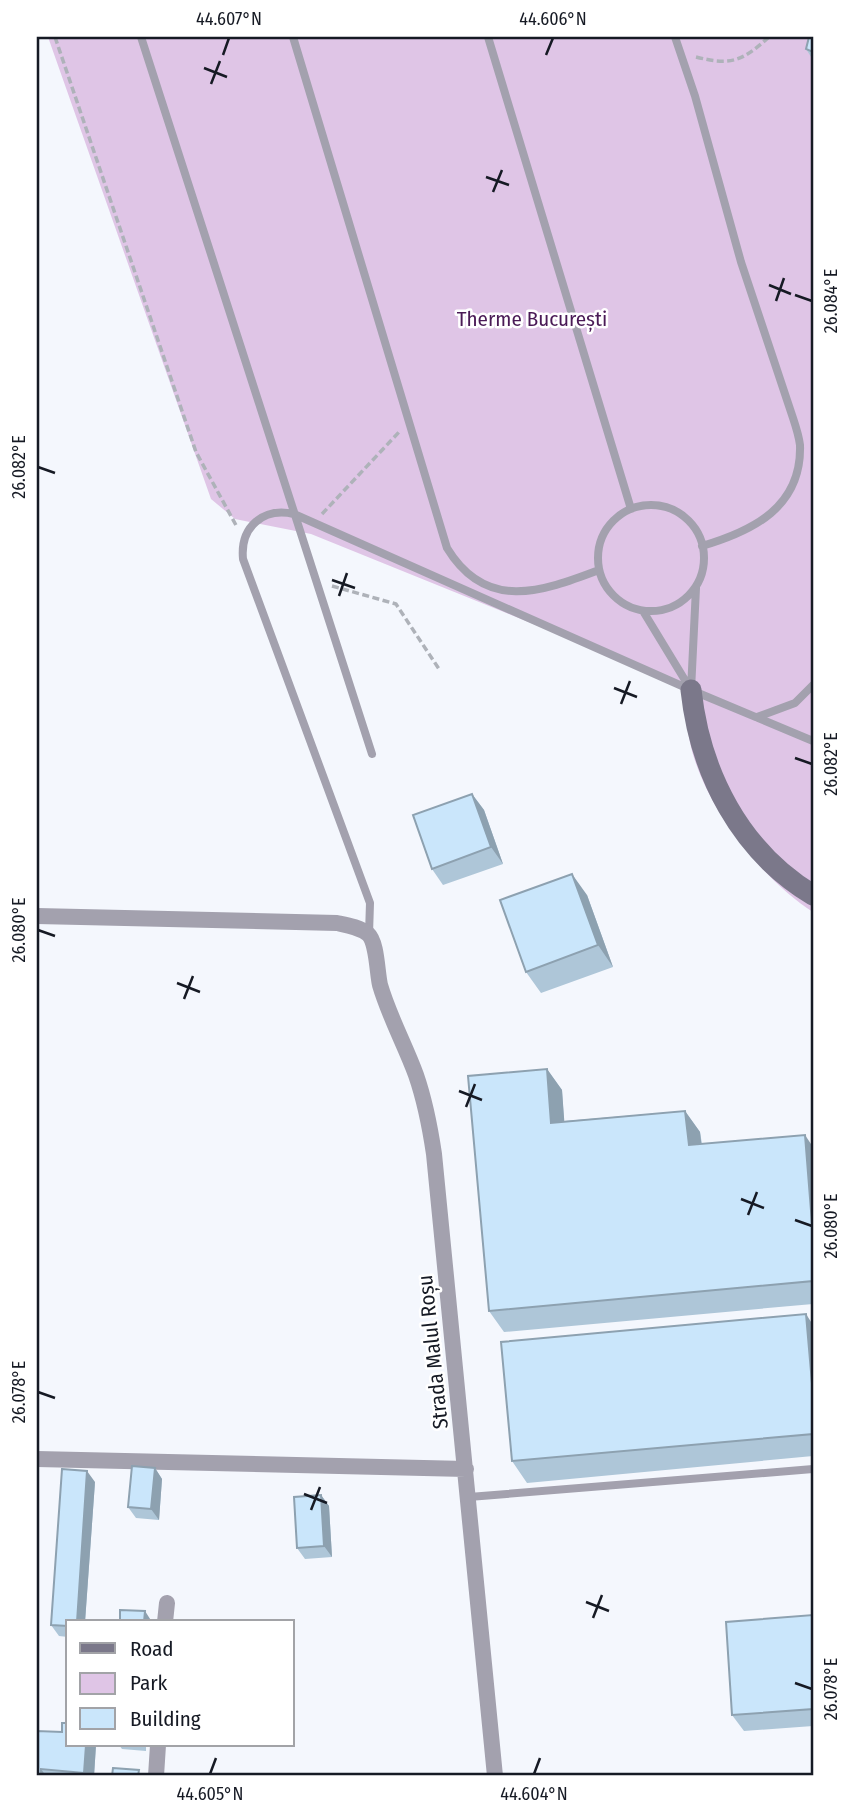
<svg xmlns="http://www.w3.org/2000/svg" width="850" height="1813" font-family="'Fira Sans Condensed',sans-serif">
	<style>
		.green { fill: #dfc5e6 }
		.lines { fill: none; stroke-linecap: round; stroke-linejoin: round }
		.path { stroke: #aeb2b9; stroke-width: 3.5; stroke-dasharray: 7 3.5; stroke-linecap: butt }
		.lane { stroke: #a3a1ae; stroke-width: 8 }
		.street { stroke: #a3a1ae; stroke-width: 16 }
		.secondary { stroke: #7b788a; stroke-width: 21 }
		.wall { fill: #aec6d8 }
		.shaded-wall { fill: #8da1b0 }
		.building { fill: #cae6fb; stroke: #8da1b0; stroke-width: 2 }
		.ticks { fill: none; stroke: #161a24; stroke-width: 2.5 }
		.labels { text-anchor: middle; dominant-baseline: central; stroke-width: 5; stroke-linejoin: round; paint-order: stroke }
		.park-label { font-size: 21px; fill: #4a1a56; stroke: #fff }
		.street-label { font-size: 21px; fill: #161a24; stroke: #fff }
		.neatline { fill: none; stroke: #161a24; stroke-width: 2.5 }
		.ticks-label { font-size: 18px; text-anchor: middle; fill: #161a24 }
	</style>
	<rect width="100%" height="100%" fill="#f4f7fd"/>
	<path class="green" d="M48,37H813V912C753,875 668,763 691,690L657,674L311,534L235,519L211,499Z"/>
	<g class="lines">
		<path class="path" d="M55,37L196,452L237,527
			M696,57C732,66 742,61 769,37
			M322,514L400,431
			M332,586L396,604L439,669"/>
		<path class="lane" d="M141,37L372,754
			M293,37L447,548C486,612 541,592 599,570
			M488,37L631,509
			M675,37L695,96L741,262L793,418C796,427 799,437 800,445C802,507 753,531 702,546
			M598 558a53 53 0 1 1 106 0a53 53 0 1 1-106 0Z
			M643,611L691,690
			M691,690L696,588
			M757,717L795,703L813,685
			M369,934L370,903L243,559C240,527 263,507 294,514L691,690L813,741
			M469,1497L813,1469"/>
		<path class="street" d="M37,916L337,923C347,925 360,927 368,934C377,942 377,972 380,985C389,1016 405,1045 416,1075C425,1101 430,1127 434,1154L495,1776
			M37,1459L466,1469
			M165,1622L167,1603
			M156,1776L158,1745"/>
		<path class="secondary" d="M691,690C700,773 740,851 813,895"/>
	</g>
	<path class="wall" d="M813,37V60L806,49Z
		M472,794L484,810L503,864L443,885L432,869Z
		M587,895L613,967L541,993L526,972Z
		M547,1069L562,1090L564,1121L685,1111L700,1132L702,1144L813,1147V1304L504,1332L489,1311Z
		M813,1325V1456L527,1483L512,1461Z
		M155,1468L162,1479L159,1520L136,1518L128,1507Z
		M95,1482L85,1622H68V1637L59,1636L51,1625Z
		M321,1495L329,1506L332,1557L305,1559L297,1548Z
		M813,1615V1726L744,1731L732,1715Z
		M37,1731L68,1745H96L94,1776H37Z
		M119,1745H146V1751L122,1749Z"/>
	<path class="shaded-wall" d="M472,794L484,810L503,864L491,847Z
		M572,874L587,895L613,967L598,945Z
		M547,1069L562,1090L566,1144L551,1123Z
		M685,1111L700,1132L704,1167L689,1145Z
		M805,1135L813,1147V1236Z
		M806,1314L813,1325V1395Z
		M155,1468L162,1479L159,1520L151,1509Z
		M87,1471L95,1482L85,1622H77Z
		M321,1495L329,1506L332,1557L324,1546Z
		M145,1611L152,1622H144Z
		M86,1745H96L94,1776H86L84,1773Z
		M41,1769L46,1776H41Z"/>
	<path class="building" d="M809,37H813V52L806,49Z
		M472,794L491,847L432,869L413,815Z
		M572,874L598,945L526,972L500,900Z
		M547,1069L551,1123L685,1111L689,1145L805,1135L813,1236V1281L489,1311L468,1076Z
		M806,1314L813,1395V1434L512,1461L501,1342Z
		M132,1466L155,1468L151,1509L128,1507Z
		M62,1469L87,1471L77,1622H68V1626L51,1625Z
		M321,1495L324,1546L297,1548L294,1497Z
		M120,1610L145,1611L144,1622H120Z
		M813,1615V1709L732,1715L726,1622Z
		M62,1723H68V1745H86L84,1773L41,1769V1776H37V1731L62,1732Z
		M113,1768L139,1770L138,1776H112Z"/>
	<path class="ticks" d="M223,55L229,38M546,55L553,38M204,68L227,77M211,84L220,61M486,177L509,185M493,192L502,170M769,285L791,294M795,295L812,301M776,301L784,278M38,467L55,473M332,580L355,588M339,596L347,573M614,688L637,697M621,704L630,681M795,758L812,764M38,930L55,936M177,983L200,992M184,999L193,976M459,1091L482,1100M466,1107L475,1084M741,1199L764,1208M748,1215L757,1192M795,1220L812,1226M38,1392L55,1398M304,1494L327,1503M311,1510L320,1487M586,1602L609,1611M593,1618L602,1595M795,1683L812,1689M210,1774L216,1758M534,1774L540,1758"/>
	<g class="labels">
		<g class="park-label">
			<text x="532" y="319">Therme București</text>
		</g>
		<g class="street-label">
			<text transform="translate(433 1352) rotate(-96)">Strada Malul Roșu</text>
		</g>
	</g>
	<rect width="850" height="1813" fill="none" stroke="#ffffff" stroke-width="77"/>
	<rect x="66" y="1620" width="228" height="126" fill="#ffffff" stroke="#a2a3a7" stroke-width="2"/>
	<rect x="80" y="1643" width="35" height="10" fill="#7b788a" stroke="#a2a3a7" stroke-width="2"/>
	<text x="130" y="1656" font-size="21" fill="#161a24">Road</text>
	<rect x="80" y="1673" width="35" height="21" fill="#dfc5e6" stroke="#a2a3a7" stroke-width="2"/>
	<text x="130" y="1690" font-size="21" fill="#161a24">Park</text>
	<rect x="80" y="1708" width="35" height="21" fill="#cae6fb" stroke="#a2a3a7" stroke-width="2"/>
	<text x="130" y="1726" font-size="21" fill="#161a24">Building</text>
	<rect x="38" y="38" width="774" height="1736" class="neatline"/>
	<g class="ticks-label">
		<text x="229" y="25">44.607°N</text>
		<text x="553" y="25">44.606°N</text>
		<text transform="translate(831 301) rotate(-90)" y="6">26.084°E</text>
		<text transform="translate(19 467) rotate(-90)" y="6">26.082°E</text>
		<text transform="translate(831 764) rotate(-90)" y="6">26.082°E</text>
		<text transform="translate(19 930) rotate(-90)" y="6">26.080°E</text>
		<text transform="translate(831 1226) rotate(-90)" y="6">26.080°E</text>
		<text transform="translate(19 1392) rotate(-90)" y="6">26.078°E</text>
		<text transform="translate(831 1689) rotate(-90)" y="6">26.078°E</text>
		<text x="210" y="1800">44.605°N</text>
		<text x="534" y="1800">44.604°N</text>
	</g>
</svg>
